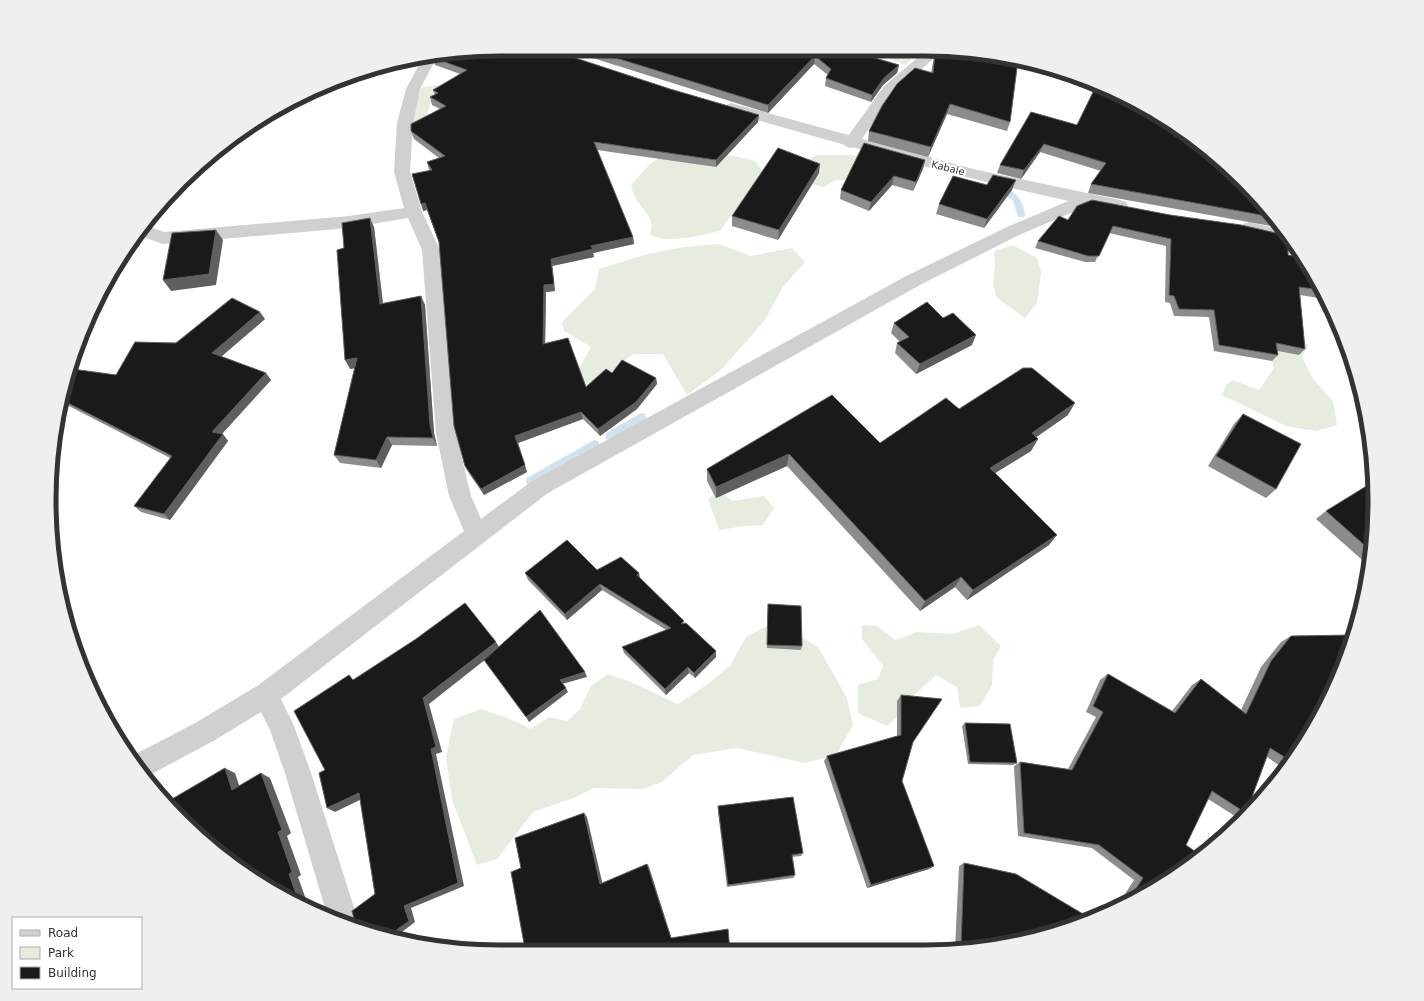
<svg xmlns="http://www.w3.org/2000/svg" width="1424" height="1001" font-family="'DejaVu Sans',sans-serif">
	<style>
		.green { fill: #e6ecdf }
		.lines { fill: none; stroke-linecap: round; stroke-linejoin: round }
		.stream { fill: #cfe2ee; fill-rule: evenodd }
		.minor { fill: #d0d0d0; fill-rule: evenodd }
		.tertiary { fill: #d0d0d0; fill-rule: evenodd }
		.wall { fill: #8c8c8c }
		.shaded-wall { fill: #5f5f5f }
		.building { fill: #1a1a1a; stroke: #5f5f5f }
		.labels { text-anchor: middle; dominant-baseline: central; stroke-width: 4; stroke-linejoin: round; paint-order: stroke }
		.far-street-label { font-size: 10px; fill: #333; stroke: #fff }
		.rim { fill: none; stroke: #333; stroke-width: 5 }
	</style>
	<rect width="100%" height="100%" fill="#fff"/>
	<path class="green" d="M866,49H923L905,65Z
		M438,85C431,97 429,111 423,124L409,126L412,105L422,87Z
		M671,149L721,153L755,161L768,179L735,210L720,231C704,235 663,245 650,234C656,216 642,211 635,197C633,194 632,189 631,185L648,166Z
		M817,155H850L882,159L891,181L836,180L823,187L799,182C802,167 803,161 817,155Z
		M719,244L751,256L792,248L805,262L782,288L765,320L722,369L687,395L663,354H633L609,373L596,400L558,383L580,367L591,347L564,331L562,322L595,289L599,269L644,255L684,247Z
		M1013,245L1037,258L1041,272L1037,303L1025,318L996,297L993,283L995,265L994,251Z
		M1205,316L1291,328L1308,345L1302,357L1313,379L1333,401L1337,425L1317,431L1286,426L1222,395L1226,385L1233,380L1259,390L1274,368L1272,361L1274,352L1221,327Z
		M719,490L732,501L764,496L774,508L763,525L745,526L719,530L708,499Z
		M776,621L818,647L847,698L853,725L836,755L805,763L737,748L693,755L662,782L642,789L594,788L576,797L533,812L497,859L477,865L452,800L446,757L454,719L481,709L508,718L531,729L549,717L567,721L580,709L591,686L608,674L631,682L678,704L705,686L730,666L746,637Z
		M862,625L877,626L895,640L917,632L952,634L979,625L1001,646L993,660L992,685L980,706L960,708L957,687L936,675L915,694L907,707L887,726L858,713V685L878,679L883,666L862,639Z"/>
	<g class="lines">
		<path class="stream" d="M1001,186C1016,191 1023,200 1025,215L1024,217H1018L1013,200L998,191L997,189L998,187Z
			M641,413L645,414L646,417L645,420L614,439L610,440L606,439L605,436L606,433Z
			M594,440L598,441L599,444L598,447L535,484L531,486L527,484L526,481L527,478Z"/>
		<path class="minor" d="M928,49L943,51L894,92L857,146L851,148L845,146L843,143L884,86Z
			M437,57L420,89L413,123L410,172L422,212L440,250L456,433L471,496L481,519L532,481L908,275L1007,227L1080,196L1086,195L1092,196L1094,200L1092,204L1019,235L920,285L548,493L281,699L294,726L311,773L359,923L357,927L328,918L285,773L270,730L261,712L215,740L146,777L130,757L197,722L257,686L464,531L449,496L436,433L422,250L408,218L349,228L163,244L138,235L145,225L164,232L349,216L404,208L394,172L397,123L406,89L422,59Z
			M1280,230L1284,231L1299,250L1304,258C1295,260 1272,245 1271,236L1274,232Z"/>
		<path class="tertiary" d="M731,103L973,169L1120,200L1126,202L1128,206L1126,210L1120,212C987,185 856,149 726,111L723,108L726,105Z
			M1249,222L1283,230L1292,242L1289,243L1243,232L1240,228L1243,224Z"/>
	</g>
	<path class="wall" d="M500,49L670,89L759,115L758,122L716,167L597,150L633,237L634,244L593,253L594,257L552,266L555,291L546,292L545,344L586,387L612,373L656,378L657,384L637,409L600,436L583,419L518,443L527,472L484,495L468,472L465,466L439,242L427,210L423,211L429,170L427,162L439,158L414,139L411,131L440,109L432,105L430,97L435,95L433,90L460,74L435,65L433,58Z
		M564,49H708L712,50L844,49L899,65L897,73L883,85L871,102L825,86L826,78L828,75L814,64L768,113Z
		M935,53L1010,122L1007,131L947,114L928,157L868,141L869,131L931,73L933,62Z
		M1077,125L1243,181L1281,228L1088,193L1091,184L1101,171L1040,152L1021,179L997,173L1000,165Z
		M925,160L923,169L913,191L892,185L869,211L840,199L841,190Z
		M819,173L778,240L732,226V216Z
		M987,185L1012,190L984,228L936,214L939,204Z
		M1077,206L1288,255L1303,258L1325,299L1300,295L1305,349L1299,355L1278,351V355L1272,361L1214,351L1209,317L1174,316L1170,303L1165,302L1166,246L1109,233L1095,262H1085L1035,248L1038,241L1068,220Z
		M374,227L383,304L421,296L425,305L434,433L437,446L392,445L381,468L340,463L334,455L355,368L350,369L344,248Z
		M943,318L972,345L916,374L895,353L897,343L900,342L891,333L894,323Z
		M265,319L221,357L266,373L271,380L222,434L228,441L170,520L141,512L134,506L170,458L63,403L72,369L116,375L176,343Z
		M832,395L880,443L959,409L1068,415L1036,437L1038,439L1031,451L995,473L1049,545L967,600L955,587L920,611L787,466L716,498L707,481V469Z
		M1243,414L1276,489L1266,498L1208,466L1234,424Z
		M1375,501L1369,566L1316,519L1326,511Z
		M597,570L639,573L640,578L684,623L716,651V657L695,678L689,673L666,695L624,653L622,647L666,630L602,590L567,620L528,580L525,573Z
		M768,604L802,646L801,650L767,648Z
		M1291,636L1341,673L1314,723L1312,721L1299,752L1287,766L1283,768L1267,757L1246,813L1235,816L1208,799L1186,845L1175,876L1123,905L1116,908L1134,880L1092,848L1018,836L1014,766L1020,762L1068,769L1096,717L1086,712L1100,680L1108,674L1172,711L1192,685L1201,679L1241,710L1261,667L1281,642Z
		M901,695L913,742L902,781L934,866L929,869L867,888L824,761L827,756L897,736V701Z
		M965,723L1017,763L1013,765L968,764L962,726Z
		M718,806L803,853L801,856L792,857L795,875L793,878L727,887L718,811Z
		M964,863L1011,943L955,949L959,866Z"/>
	<path class="shaded-wall" d="M815,56L814,64L768,113V105Z
		M899,65L897,73L883,85L871,102L872,95L884,78Z
		M950,104L947,114L928,157L931,147Z
		M759,115L758,122L716,167V160Z
		M1044,144L1040,152L1021,179L1024,170Z
		M925,160L923,169L913,191L916,182Z
		M820,164L819,173L778,240L779,230Z
		M894,176L892,185L869,211L871,202Z
		M1016,180L1012,190L984,228L987,219Z
		M425,203L427,210L423,211L421,204Z
		M370,218L374,227L384,313L380,304Z
		M216,230L223,240L216,285L171,291L163,280Z
		M633,237L634,244L593,253L594,257L552,266L555,291L546,292L545,351L543,344L544,285L551,259L591,246Z
		M421,296L425,305L434,433L437,446L433,438L430,425Z
		M260,312L265,319L217,360L212,353Z
		M976,335L972,345L916,374L920,364Z
		M357,358L362,367L350,369L345,360Z
		M266,373L271,380L218,438L212,432Z
		M656,378L657,384L637,409L600,436L598,429Z
		M1075,403L1068,415L1025,445L1032,433Z
		M581,412L583,419L518,443L527,472L484,495L481,489L515,436Z
		M223,434L228,441L170,520L164,514Z
		M387,437L392,445L381,468L376,460Z
		M1038,439L1031,451L984,480L990,468Z
		M789,454L787,466L716,498V487Z
		M1057,535L1049,545L967,600L973,590Z
		M639,573L640,580L637,575Z
		M961,577L955,587L920,611L925,601Z
		M600,584L602,590L567,620L565,614Z
		M496,642L500,648L429,704L442,752L436,754L464,886L411,908L415,922L394,938L388,936L404,906L423,698Z
		M716,651V657L695,678L694,673Z
		M688,667L689,673L666,695L665,689Z
		M585,672L587,677L562,684L560,680Z
		M566,688L568,692L529,722L526,717Z
		M225,768L235,773L242,794L232,790Z
		M261,773L270,778L291,833L287,836L301,875L298,877L309,908L299,902L289,874L278,832Z
		M359,793L366,797L335,812L327,808Z
		M584,813L587,817L603,886L600,884Z
		M647,864L649,867L672,940L671,938Z
		M934,866L929,869L867,888L871,885Z"/>
	<path class="building" d="M500,49H548L670,89L759,115L716,160L594,142L633,237L591,246L593,249L551,259L554,284L544,285L543,344L568,338L586,387L606,369L612,373L622,360L656,378L636,402L598,429L581,412L515,436L525,465L481,489L465,466L454,426L439,242L425,203L421,204L412,174L432,170L427,162L445,156L411,131V124L446,106L430,97L438,93L433,90L467,70L434,58Z
		M587,49H708L712,50L714,49H844L899,65L884,78L872,95L826,78L831,69L815,56L768,105Z
		M935,53L986,59L988,55L1011,58L1018,60L1010,122L950,104L931,147L869,131L882,106L897,84L915,68L933,73Z
		M1096,86L1149,109L1243,181L1272,217L1091,184L1106,163L1044,144L1024,170L1000,165L1031,112L1077,125Z
		M864,143L925,160L916,182L894,176L871,202L841,190Z
		M778,148L820,164L779,230L732,216Z
		M993,175L1016,180L987,219L939,204L953,176L987,185Z
		M1092,200L1170,215L1241,225L1276,233L1288,245V255L1303,258L1321,290L1299,287L1305,349L1276,343L1278,355L1219,345L1214,310L1179,309L1174,296L1169,295L1171,239L1113,226L1099,256H1088L1038,241L1059,216L1068,220L1077,206Z
		M370,218L380,304L421,296L430,425L433,438L387,437L376,460L334,455L357,358L345,360L337,250L344,248L342,223Z
		M216,230L209,274L163,280L172,233Z
		M232,298L260,312L212,353L266,373L212,432L223,434L164,514L134,506L172,456L64,401L72,369L116,375L135,342L176,343Z
		M927,302L943,318L953,313L976,335L920,364L897,343L909,337L894,323Z
		M1023,368H1032L1075,403L1032,433L1038,439L990,468L1057,535L973,590L961,577L925,601L789,454L716,487L707,469L832,395L880,443L946,398L959,409Z
		M1243,414L1301,444L1276,489L1216,456Z
		M1373,482L1375,501L1370,550L1326,511Z
		M567,540L597,570L621,557L639,573L637,575L684,621L681,624L686,623L716,651L694,673L688,667L665,689L622,647L671,628L600,584L565,614L525,573Z
		M465,603L496,642L423,698L436,747L431,749L458,883L404,906L409,921L388,936L356,926L352,911L375,894L359,793L327,808L319,773L325,770L294,711L349,675L353,680L416,639Z
		M768,604L801,606L802,646L767,645Z
		M540,610L585,672L560,680L566,688L526,717L484,660Z
		M1352,635L1341,673L1320,713L1316,710L1299,752L1291,761L1270,748L1246,813L1212,791L1186,845L1200,855L1175,876L1126,904L1143,878L1099,845L1024,833L1020,762L1072,770L1103,712L1093,706L1108,674L1175,713L1201,679L1246,714L1271,661L1291,636Z
		M901,695L942,699L913,742L902,781L934,866L871,885L827,756L901,735Z
		M965,723L1010,724L1017,763L970,762Z
		M225,768L232,790L261,773L282,830L278,832L292,872L289,874L299,902L249,876L181,820L178,816L172,799Z
		M793,797L803,853L792,855L795,875L728,885L718,806Z
		M584,813L600,884L647,864L671,938L728,929L730,952H516L525,949L511,872L521,868L515,838Z
		M964,863L1016,874L1088,917L1011,943L961,948Z"/>
	<g class="labels">
		<g class="far-street-label">
			<text transform="translate(948 168) rotate(14)">Kabale</text>
		</g>
	</g>
	<path d="M0 0H1424V1001H0ZM500 56H924A444 444 0 0 1 1368 500V501A444 444 0 0 1 924 945H500A444 444 0 0 1 56 501V500A444 444 0 0 1 500 56Z" fill="#efefef" fill-rule="evenodd"/>
	<path class="rim" d="M500 56H924A444 444 0 0 1 1368 500V501A444 444 0 0 1 924 945H500A444 444 0 0 1 56 501V500A444 444 0 0 1 500 56Z"/>
	<rect x="12" y="917" width="130" height="72" fill="#ffffff" stroke="#adadad"/>
	<rect x="20" y="930" width="20" height="6" fill="#d0d0d0" stroke="#adadad"/>
	<text x="48" y="937" font-size="12" fill="#333333">Road</text>
	<rect x="20" y="947" width="20" height="12" fill="#e6ecdf" stroke="#adadad"/>
	<text x="48" y="957" font-size="12" fill="#333333">Park</text>
	<rect x="20" y="967" width="20" height="12" fill="#1a1a1a" stroke="#adadad"/>
	<text x="48" y="977" font-size="12" fill="#333333">Building</text>
</svg>
